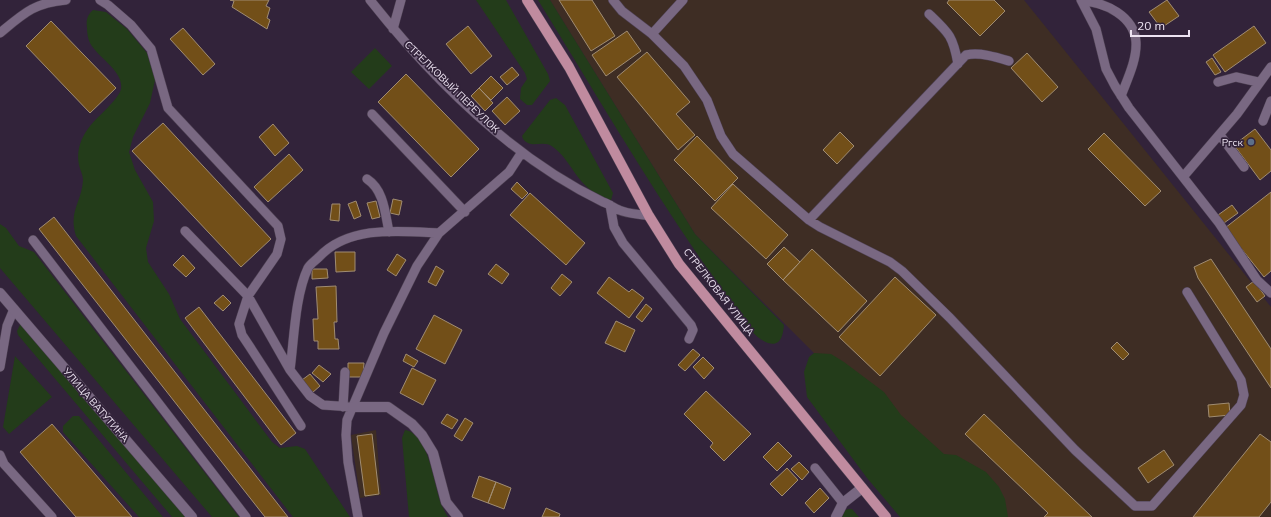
<svg xmlns="http://www.w3.org/2000/svg" width="1271" height="517" font-family="Mulish,sans-serif">
	<style>
		.industrial { fill: #3e2d24 }
		.green { fill: #233c1a }
		.building { fill: #724f18; stroke: #a08c72 }
		.lines { fill: none; stroke-linecap: round; stroke-linejoin: round }
		.lane-casing { stroke: #4d4052; stroke-width: 10 }
		.street-casing { stroke: #4d4052; stroke-width: 11 }
		.secondary-casing { stroke: #4d4052; stroke-width: 11 }
		.primary-casing { stroke: #4d4052; stroke-width: 11 }
		.lane { stroke: #796882; stroke-width: 9 }
		.street { stroke: #796882; stroke-width: 10 }
		.secondary { stroke: #796882; stroke-width: 10 }
		.primary { stroke: #c08b9f; stroke-width: 10 }
		.service-dot { fill: #5c6f8a; stroke: #32233a; stroke-width: 1.5 }
		.labels { text-anchor: middle; dominant-baseline: central; stroke-width: 3.5; stroke-linejoin: round; paint-order: stroke }
		.street-label { font-size: 10px; fill: #ede3f2; stroke: #32233a }
		.poi-label { font-size: 10px; fill: #ede3f2; stroke: #32233a; text-anchor: end }
	</style>
	<rect width="100%" height="100%" fill="#32233a"/>
	<path class="industrial" d="M550,0H1024L1271,307V517H940L814,353L695,234Z
		M376,430L381,495L360,498L351,435Z"/>
	<path class="green" d="M476,0H506L548,74L550,81L532,105H527L520,99L521,88L527,79L525,73Z
		M538,0H550L695,234L784,325C783,335 781,347 768,343C750,337 732,304 721,288C655,196 598,97 538,0Z
		M93,10L106,12L127,29L147,53L155,80L150,103L133,137L129,152L135,170L153,202L154,221L146,248L148,262L169,294L180,319L272,442L280,448L297,446L305,449L350,517H293L76,236C68,211 82,202 83,180C83,175 80,170 79,165C76,151 81,137 90,126C97,117 119,99 121,89C124,71 98,58 90,43C88,39 87,33 87,28C86,21 87,15 93,10Z
		M375,48L392,66L369,89L351,72Z
		M556,98L565,105L613,193L611,200C607,200 604,198 600,196C575,183 572,161 553,147C542,139 532,150 523,139L522,136L550,100Z
		M0,224L6,228L19,246L34,252L239,517H212L0,268Z
		M20,325H23L189,517H172L18,335L17,331Z
		M814,353L831,354L844,362L884,392L901,415L944,454L956,455L986,472L999,487L1005,499L1008,517H900L867,478L807,397L804,372L809,357Z
		M15,356L52,397L9,434L3,427Z
		M73,416H79L163,517H139L63,432V426Z
		M405,430C430,434 434,488 442,506C444,510 446,514 448,517H409L402,438Z
		M849,509H852L859,517H842L845,510Z"/>
	<path class="building" d="M230,0H269L266,6L270,8L267,18L270,20L267,29L232,7L234,1Z
		M559,0H592L615,36L591,51Z
		M949,0H994L1005,11L980,36L947,3Z
		M1167,0L1179,16L1161,28L1149,12Z
		M51,21L116,88L90,113L26,46Z
		M468,26L492,56L471,74L446,44Z
		M1254,26L1266,43L1225,72L1213,55Z
		M183,28L215,64L203,75L170,39Z
		M627,31L641,51L606,76L592,55Z
		M647,52L690,102L676,114L695,135L678,150L617,77Z
		M1027,53L1058,87L1042,102L1011,68Z
		M1212,58L1221,72L1215,75L1206,62Z
		M512,67L519,75L507,85L500,77Z
		M406,74L479,149L451,177L378,102Z
		M491,76L503,88L491,100L479,88Z
		M479,88L493,103L485,111L471,96Z
		M507,97L520,111L505,125L492,111Z
		M163,123L271,239L241,267L132,151Z
		M273,124L289,143L275,156L259,137Z
		M1255,129L1271,150V171L1260,180L1234,145Z
		M840,132L854,146L837,164L823,150Z
		M1104,133L1161,191L1145,206L1088,149Z
		M697,136L738,178L715,201L674,160Z
		M289,154L303,170L268,202L254,187Z
		M517,182L528,193L522,199L511,189Z
		M733,184L788,235L766,259L711,208Z
		M1271,192V271L1264,277L1225,228Z
		M530,193L585,243L566,265L510,215Z
		M393,199L402,201L399,215L390,213Z
		M356,201L361,216L354,219L348,204Z
		M376,201L380,217L372,219L367,203Z
		M332,204H340L339,221L330,220Z
		M1232,205L1238,213L1224,223L1218,215Z
		M54,217L288,517H265L39,229Z
		M784,247L800,262L783,280L767,264Z
		M812,249L867,301L838,332L783,280Z
		M335,252H355V271L336,272Z
		M397,254L406,260L396,276L387,270Z
		M183,255L195,268L186,277L173,265Z
		M1211,259L1271,349V388L1198,278L1194,267Z
		M496,264L509,274L502,284L488,274Z
		M436,266L444,271L436,286L428,282Z
		M312,269H327L328,278L312,279Z
		M562,274L572,282L560,296L551,288Z
		M609,277L629,292L632,289L644,298L629,318L597,293Z
		M895,277L936,315L880,376L839,337Z
		M1254,281L1265,296L1257,302L1246,287Z
		M336,286L337,322H334L335,339H338L339,349H318V341H314L313,319H318L316,287Z
		M223,295L231,303L223,311L214,303Z
		M646,304L652,309L642,322L636,317Z
		M199,307L296,433L281,445L185,318Z
		M434,315L462,330L445,364L416,349Z
		M616,321L635,330L625,352L605,343Z
		M1117,342L1129,354L1123,360L1111,348Z
		M693,349L700,355L685,371L678,365Z
		M406,354L418,361L414,367L403,361Z
		M703,357L714,368L704,379L693,367Z
		M348,363H364L363,377H348Z
		M319,365L331,374L323,382L312,373Z
		M412,368L436,380L423,405L400,393Z
		M310,374L320,386L312,393L302,380Z
		M706,391L751,434L724,461L710,447L713,443L684,414Z
		M1229,403L1230,415L1209,417L1208,405Z
		M447,414L458,420L452,429L441,423Z
		M984,414L1092,517H1044L1048,513L965,434Z
		M465,418L473,423L462,441L454,436Z
		M52,424L132,517H76L20,452Z
		M372,434L379,494L365,496L357,436Z
		M1260,434L1271,442V502L1259,517H1193Z
		M778,442L792,456L777,471L763,457Z
		M1164,450L1174,465L1148,483L1138,468Z
		M799,462L809,472L802,480L791,469Z
		M787,468L798,480L782,496L770,484Z
		M479,476L496,482L488,503L472,497Z
		M496,482L511,488L504,509L488,503Z
		M820,488L829,498L814,513L805,503Z
		M546,508L560,514L559,517H542Z"/>
	<g class="lines">
		<g class="lane-casing">
			<path id="lane" d="M100,0L108,5L131,25L151,49L168,108L278,226L281,239L277,254L248,296L239,324L242,335L250,347L301,426
				M370,0C432,78 512,158 603,202C609,204 614,208 619,210C628,214 640,214 649,216
				M613,0L622,11L652,34L684,66L707,100L721,136L733,154L809,220L820,227L890,262L902,271L950,318L1075,450L1135,506H1152L1241,405L1244,395L1241,380L1187,292
				M1081,0L1096,29L1106,69L1115,86L1129,108L1219,223L1257,280L1271,293
				M1082,1C1105,2 1134,16 1136,42C1137,60 1127,80 1121,96
				M929,14C949,33 953,36 958,64
				M393,29L401,0
				M0,33C24,13 34,3 66,0
				M652,34L683,0
				M1218,82L1236,77L1258,82
				M372,114L465,212
				M1263,121L1271,101
				M1220,135L1244,167
				M1183,177L1237,114L1271,67
				M367,179C384,190 385,213 389,232
				M610,205L614,227L623,243L691,325L693,330L689,339
				M809,220L966,55C980,52 996,57 1009,61
				M185,231L248,296L290,370L310,396L323,405L353,407
				M33,240L246,517
				M0,367L7,326L14,309
				M290,370C294,340 295,295 308,268C310,264 315,261 319,257C349,225 399,231 439,233
				M343,407L345,372
				M0,455L4,464L52,517
				M815,468L843,503
				M358,517L348,462L346,435L347,420L384,333L417,266L439,233L509,172L522,152"/>
		</g>
		<g class="street-casing">
			<path id="street" d="M353,407H388L412,424L422,435L433,453L446,502L458,517
				M836,517L843,503L862,488"/>
		</g>
		<g class="secondary-casing">
			<path id="secondary" d="M0,293L192,517"/>
		</g>
		<g class="primary-casing">
			<path id="primary" d="M527,0L569,67L649,216L679,264L886,517"/>
		</g>
		<use href="#lane" class="lane"/>
		<use href="#street" class="street"/>
		<use href="#secondary" class="secondary"/>
		<use href="#primary" class="primary"/>
	</g>
	<circle class="service-dot" cx="1251" cy="142" r="4"/>
	<g class="labels">
		<g class="street-label">
			<text transform="translate(452 87) rotate(44)">СТРЕЛКОВЫЙ ПЕРЕУЛОК</text>
			<text transform="translate(719 292) rotate(52)">СТРЕЛКОВАЯ УЛИЦА</text>
			<text transform="translate(96 405) rotate(49)">УЛИЦА ВАТУТИНА</text>
		</g>
		<g class="poi-label">
			<text x="1243" y="142">Ргск</text>
		</g>
	</g>
	<path d="M1131 30v6h58v-6" fill="none" stroke="#ede3f2" stroke-width="2"/>
	<text x="1137" y="30" font-size="12" fill="#ede3f2" stroke="#32233a" stroke-width="3" paint-order="stroke">20 m</text>
</svg>
